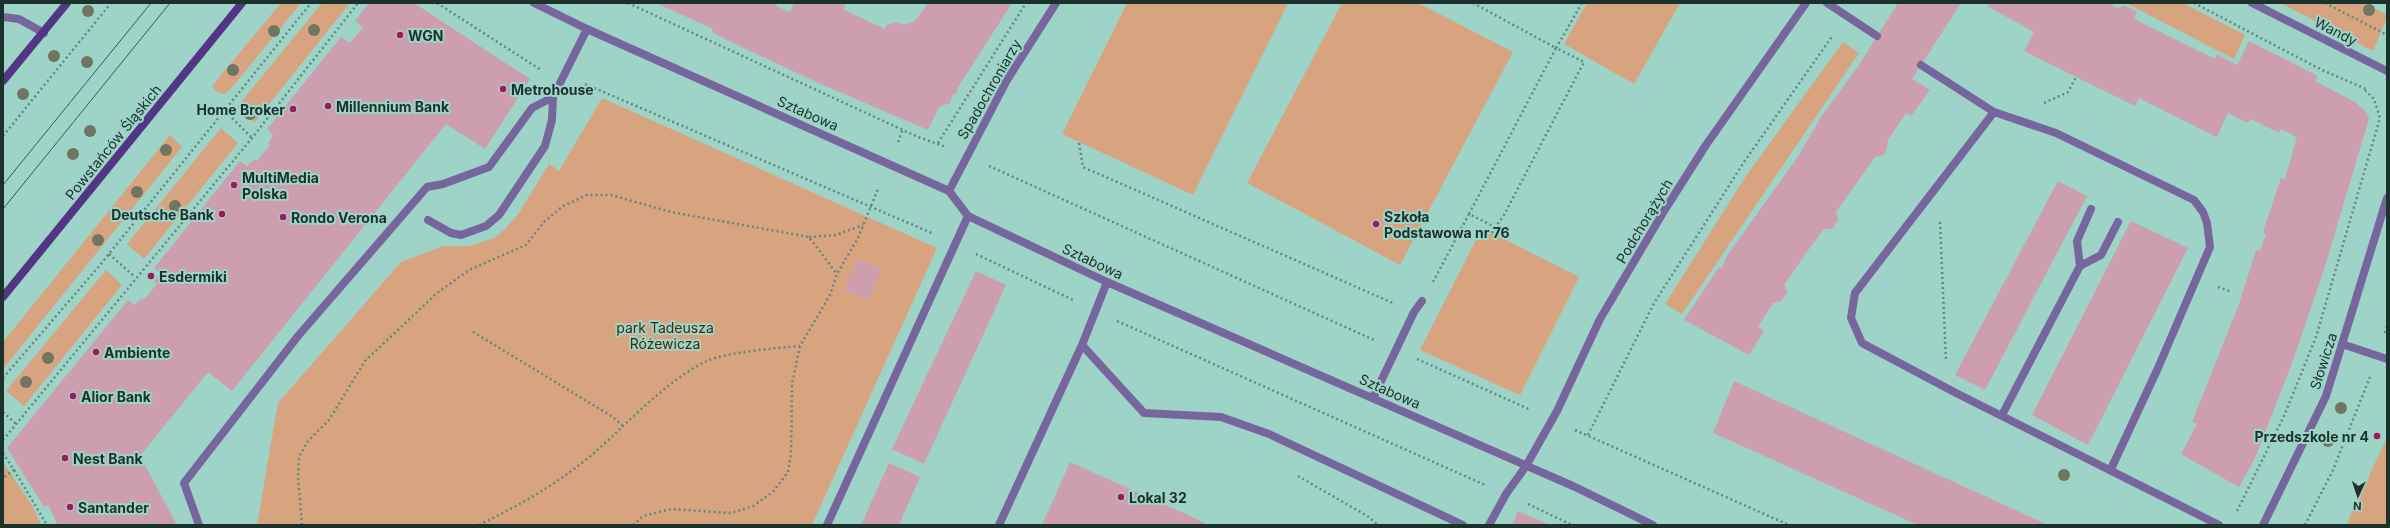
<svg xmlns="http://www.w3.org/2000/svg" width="2390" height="528" font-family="Inter,sans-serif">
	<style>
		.green { fill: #d7a47f }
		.building { fill: #cd9ead }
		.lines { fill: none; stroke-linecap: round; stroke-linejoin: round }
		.path { stroke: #61887e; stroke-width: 2.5; stroke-dasharray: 2 3; stroke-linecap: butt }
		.lane { stroke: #77669d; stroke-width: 8 }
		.street { stroke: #77669d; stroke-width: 8 }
		.secondary { stroke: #523585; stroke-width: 8 }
		.tram { stroke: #3a5750; stroke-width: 1 }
		.tree { fill: #6f7560 }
		.poi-dot { fill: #a4175e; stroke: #9ed4c7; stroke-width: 1.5 }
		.labels { text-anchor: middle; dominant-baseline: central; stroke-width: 4; stroke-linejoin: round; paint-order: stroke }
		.street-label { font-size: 14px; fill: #1b312c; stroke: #9ed4c7 }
		.poi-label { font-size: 14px; font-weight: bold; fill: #1b312c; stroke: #9ed4c7; text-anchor: start }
		.park-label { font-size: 14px; fill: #48270b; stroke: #9ed4c7 }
	</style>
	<rect width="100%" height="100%" fill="#9ed4c7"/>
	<path class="green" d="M281,3H301L230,90L224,94L217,92L212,86Z
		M322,3H350L255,122L237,107Z
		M1127,3H1288L1193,195L1062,134Z
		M1342,3H1418L1513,52L1400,265L1247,183Z
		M1587,3H1680L1634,84L1564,44Z
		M2126,3H2183L2245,35L2234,59Z
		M2280,3H2365L2387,15V17L2373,51Z
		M1843,42L1859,53L1682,314L1665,304L1746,176Z
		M602,98L937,248L812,525H257L278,403L401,262L443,246H470L494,238L504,230L519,213L549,164L559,171Z
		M221,128L238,143L144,259L127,244Z
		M170,135L182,147L3,369V342Z
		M1482,228L1579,277L1520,395L1420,350Z
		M106,270L122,285L24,406L6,391Z
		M2387,438V525H2347L2351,513Z
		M3,462L33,507L41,525H3Z"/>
	<path class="building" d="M369,3H414L530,79L485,149L446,124L232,391L208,372L140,456L177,525H54L57,523L48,505L44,507L7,448L128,300L134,305L142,298L144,300L157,284L154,282L160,273L154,268L240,161L247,166L255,159L257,161L270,145L268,144L273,135L267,129L341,37L350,43L363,28L355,21Z
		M656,3H777L776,6L790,12L794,3H845L844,10L885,29L887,25L897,22L904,25L915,21L928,3H1012L957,89L958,90L955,95L953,94L950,103L939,107L928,130L814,81L725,39L712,32L713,29Z
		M1898,3H1961L1912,79L1930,90L1911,116L1906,113L1888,140L1887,149L1884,155L1875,157L1836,212L1838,220L1832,229H1824L1806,253L1785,284L1787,293L1781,301L1773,303L1758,327L1764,331L1749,355L1684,320L1719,267L1721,269L1728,254L1797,158L1823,114L1859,65Z
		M1989,3H2113V6L2119,8L2124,5L2137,12L2134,19L2215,59L2217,54L2237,65L2249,41L2318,76L2315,81L2355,102L2366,112L2369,119L2367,125L2324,270L2291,366L2255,458L2239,487L2181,454L2197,424L2192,422L2239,304L2256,250L2260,251L2266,234L2263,232L2281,178L2285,179L2297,137L2281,129L2279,133L2251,119L2248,123L2228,113L2217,137L2139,98L2135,106L2024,51L2034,32L1987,6Z
		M2058,181L2087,196L1985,390L1955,375Z
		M2131,221L2188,248L2088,445L2032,415Z
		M857,259L882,269L869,300L844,290Z
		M976,271L1006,285L924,464L892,449Z
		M1734,381L1869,443L2048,525H1918L1713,433Z
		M1070,462L1188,515L1209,525H1042Z
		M889,463L920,477L899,525H861Z
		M1518,511L1550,525H1512Z"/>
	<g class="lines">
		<path class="path" d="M437,3L541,70
			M628,3L918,137L946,147
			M2194,3L2322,70L2366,89
			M2325,3L2387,35
			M585,84L934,234
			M2044,103L2068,92L2076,77
			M225,111L252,138
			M3,136L111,3
			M898,142L903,129
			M938,143L1026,3
			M1079,143L1083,167L1393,303
			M989,166L1374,340
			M1469,214L1556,48L1473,3
			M1940,222L1946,361
			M1492,233L1495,227
			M809,237L836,235L863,225
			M109,254L135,277
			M976,254L1075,301
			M1433,282L1469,214L1495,227L1503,217L1584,62L1556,48L1582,3
			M2218,287L2232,292
			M1117,321L1485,485
			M473,332L613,417L623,426
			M2385,333L2387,326
			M1417,359L1531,410
			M3,378L100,265L311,3
			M3,412L16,424
			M1575,430L1789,525
			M1588,435L1653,305L1744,162L1833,35
			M3,440L252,138L358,3
			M3,453L14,470L3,478
			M14,470L47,525
			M1298,476L1369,517L1378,525
			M1528,504L1572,525
			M2237,511L2284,416L2316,337L2380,118L2374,99L2365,90
			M302,525L298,477L299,457L308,441L329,420L365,361L437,293L469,270L526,245L544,222L563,206L587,195H611L671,212L809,237L837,274
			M479,525C520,505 559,483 594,453C627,424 668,379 707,361C728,352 776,348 800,346
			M633,525L643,516L671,509L731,513L753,506L773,492L788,472L791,454L792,384L800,346L830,295L837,274L858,238L878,189
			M2305,525L2333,470L2370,377"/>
		<path class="lane" d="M1827,3L1877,36
			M3,17L19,19L44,33
			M1921,65L1994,112L2056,133L2194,200L2203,212L2207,223L2210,247L2158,368L2111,469
			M1994,112L1855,293L1851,318L1862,343L1956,393L2219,525
			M428,220L451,233L461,235L486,226L499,215L545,146L552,120L553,97
			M2080,266L2077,241L2091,209
			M2342,344L2387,359
			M1082,345L1144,413L1221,417L1269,434L1463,525
			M1373,398L1414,312L1422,301
			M2002,415L2080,266L2101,255L2118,222
			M199,525L184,483L298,336L427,187L443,184L489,167L532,108L553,97L587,29
			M827,525L968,216
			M999,525L1082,345L1107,282
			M1489,525L1506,494L1526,466"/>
		<path class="street" d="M534,3L587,29L949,191L968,216L1107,282L1573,486L1653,525
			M2252,3L2387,71
			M949,191L1007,80L1056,3
			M1526,466L1557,411L1600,319L1664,211L1706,145L1806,3
			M2263,525L2326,396L2387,198"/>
		<path class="secondary" d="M3,81L67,3
			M3,297L242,3"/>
		<path class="tram" d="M3,185L151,3
			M3,209L170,3"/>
	</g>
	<g class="tree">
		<circle cx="2369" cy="10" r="6"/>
		<circle cx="88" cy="11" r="6"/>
		<circle cx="314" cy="30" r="6"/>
		<circle cx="274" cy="31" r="6"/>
		<circle cx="54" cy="56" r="6"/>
		<circle cx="87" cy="62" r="6"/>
		<circle cx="233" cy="70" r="6"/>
		<circle cx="23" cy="94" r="6"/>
		<circle cx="250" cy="114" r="6"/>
		<circle cx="90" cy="131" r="6"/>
		<circle cx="166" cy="150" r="6"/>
		<circle cx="73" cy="154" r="6"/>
		<circle cx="137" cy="192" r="6"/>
		<circle cx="175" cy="206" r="6"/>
		<circle cx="98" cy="240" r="6"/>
		<circle cx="48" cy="358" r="6"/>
		<circle cx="26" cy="382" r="6"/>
		<circle cx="2341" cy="408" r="6"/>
		<circle cx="2328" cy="441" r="6"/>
		<circle cx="2064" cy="475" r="6"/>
	</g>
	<g class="poi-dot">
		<circle cx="400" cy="35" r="4"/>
		<circle cx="503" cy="89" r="4"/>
		<circle cx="328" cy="106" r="4"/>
		<circle cx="293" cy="109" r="4"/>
		<circle cx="234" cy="185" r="4"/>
		<circle cx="222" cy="214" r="4"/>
		<circle cx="283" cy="217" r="4"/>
		<circle cx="1376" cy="224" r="4"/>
		<circle cx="151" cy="276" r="4"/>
		<circle cx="96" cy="352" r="4"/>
		<circle cx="73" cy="396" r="4"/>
		<circle cx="2377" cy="436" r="4"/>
		<circle cx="65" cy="458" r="4"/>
		<circle cx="1121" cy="497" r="4"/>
		<circle cx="70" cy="507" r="4"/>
	</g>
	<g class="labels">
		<g class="street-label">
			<text transform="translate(2336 31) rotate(27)">Wandy</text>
			<text transform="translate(989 89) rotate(-60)">Spadochroniarzy</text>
			<text transform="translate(808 113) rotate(24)">Sztabowa</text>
			<text transform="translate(113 142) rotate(-51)">Powstańców Śląskich</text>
			<text transform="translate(1644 221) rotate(-59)">Podchorążych</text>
			<text transform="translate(1093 261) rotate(25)">Sztabowa</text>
			<text transform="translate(2323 361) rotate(-72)">Słowicza</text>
			<text transform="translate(1390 391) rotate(24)">Sztabowa</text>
		</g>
		<g class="poi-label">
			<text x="408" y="35">WGN</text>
			<text x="511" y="89">Metrohouse</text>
			<text x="336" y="106">Millennium Bank</text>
			<text x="285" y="109" text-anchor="end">Home Broker</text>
			<text x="242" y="177">MultiMedia<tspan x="242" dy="16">Polska</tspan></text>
			<text x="214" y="214" text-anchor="end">Deutsche Bank</text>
			<text x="1384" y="216">Szkoła<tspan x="1384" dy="16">Podstawowa nr 76</tspan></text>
			<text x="291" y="217">Rondo Verona</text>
			<text x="159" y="276">Esdermiki</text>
			<text x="104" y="352">Ambiente</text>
			<text x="81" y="396">Alior Bank</text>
			<text x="2369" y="436" text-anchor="end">Przedszkole nr 4</text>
			<text x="73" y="458">Nest Bank</text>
			<text x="1129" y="497">Lokal 32</text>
			<text x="78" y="507">Santander</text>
		</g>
		<g class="park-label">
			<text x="665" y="327">park Tadeusza<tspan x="665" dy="16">Różewicza</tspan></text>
		</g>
	</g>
	<rect width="2390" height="528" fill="none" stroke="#1b312c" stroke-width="8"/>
	<g transform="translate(2358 496) rotate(183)" stroke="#9ed4c7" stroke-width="3" paint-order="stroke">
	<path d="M0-3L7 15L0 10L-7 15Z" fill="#1b312c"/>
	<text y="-6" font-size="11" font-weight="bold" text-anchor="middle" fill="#1b312c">N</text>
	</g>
</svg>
